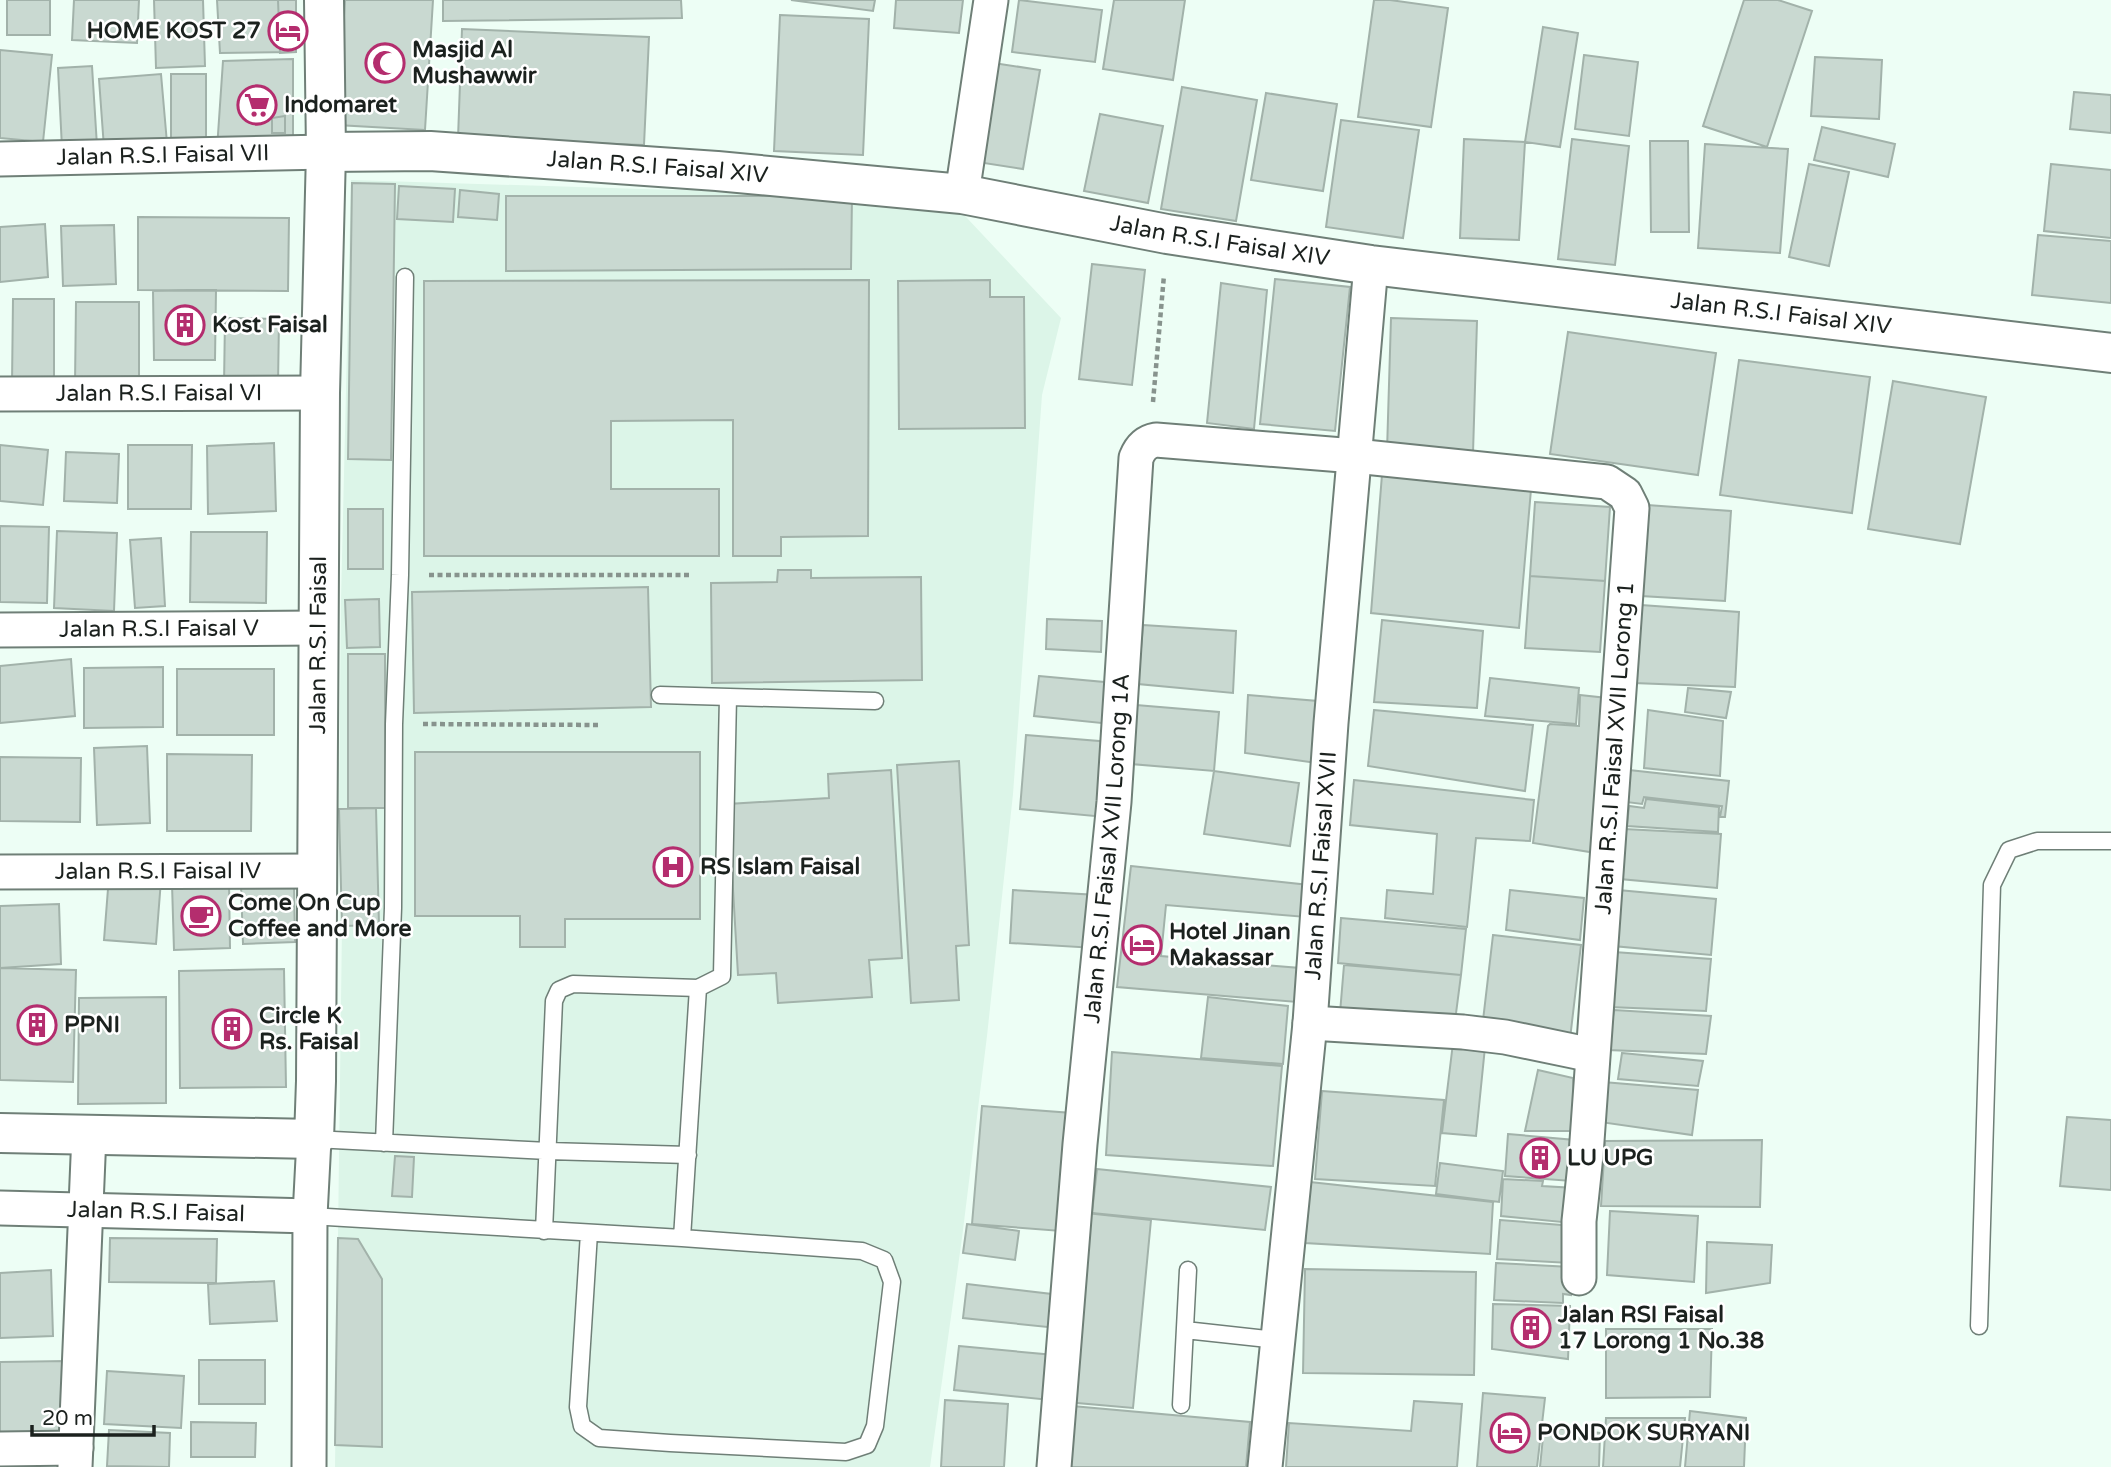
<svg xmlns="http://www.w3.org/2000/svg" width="2111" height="1467" font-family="'Varela Round',sans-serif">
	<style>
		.built { fill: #dcf5e8 }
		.building { fill: #c9d9d1; stroke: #a2b2aa; stroke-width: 2 }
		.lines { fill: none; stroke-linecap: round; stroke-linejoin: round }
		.lane-casing { stroke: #6f7f77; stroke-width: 19 }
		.street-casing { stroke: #6f7f77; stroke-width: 37 }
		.secondary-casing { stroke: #6f7f77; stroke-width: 42 }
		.path { stroke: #87938d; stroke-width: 4.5; stroke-dasharray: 5 3.5; stroke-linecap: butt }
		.lane { stroke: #fff; stroke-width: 16 }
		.street { stroke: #fff; stroke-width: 33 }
		.secondary { stroke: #fff; stroke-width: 38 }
		.labels { text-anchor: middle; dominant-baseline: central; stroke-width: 5; stroke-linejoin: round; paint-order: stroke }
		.poi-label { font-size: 23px; font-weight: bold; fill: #1b211e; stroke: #fff; text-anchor: start }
		.street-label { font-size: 23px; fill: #1b211e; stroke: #fff }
	</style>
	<rect width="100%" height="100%" fill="#edfef5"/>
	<path class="built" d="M351,180L674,190L810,191L951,201L1061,318L1042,395L1013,794L987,1036L962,1238L930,1467H335L342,926L339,809L341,600Z"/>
	<path class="building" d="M7,0H50V35H7Z
		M74,0H139L137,43L72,40Z
		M154,0H203L205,66L156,68Z
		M217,0H296V52L220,53Z
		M278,0H296V52L280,53Z
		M345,0H433L425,130L337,125Z
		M443,0H681L682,18L443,21Z
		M791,0H875L873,11Z
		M896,0H963L959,33L894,28Z
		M1019,0L1102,10L1095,62L1012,52Z
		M1114,0H1185L1173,80L1103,69Z
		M1374,0H1390L1448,8L1431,127L1358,117Z
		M1744,0H1778L1812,11L1767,147L1703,126Z
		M780,15L869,19L863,155L774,151Z
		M1543,27L1578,33L1560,147L1525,142Z
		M462,29L649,37L644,145L458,138Z
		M0,50L52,55L43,142L0,138Z
		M1584,55L1638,62L1629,136L1575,129Z
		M1815,57L1882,60L1879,119L1811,116Z
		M293,59V151L217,149L223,61Z
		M987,62L1040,70L1023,169L971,161Z
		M92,66L97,146L62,148L58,68Z
		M161,74L167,143L104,148L99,79Z
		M171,74H206V141H171Z
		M1182,87L1257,100L1236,221L1161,209Z
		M2074,92L2111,95V133L2070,129Z
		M1266,93L1337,104L1323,191L1251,180Z
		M1100,114L1163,126L1148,203L1084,191Z
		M285,116V133H272V118Z
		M1341,120L1419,130L1403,238L1326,227Z
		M1822,127L1895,144L1888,177L1814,160Z
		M1464,139L1525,142L1519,240L1460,238Z
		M1572,139L1629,146L1615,265L1558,259Z
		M1650,141H1688L1689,232H1651Z
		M1705,144L1788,149L1780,253L1698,248Z
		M1809,164L1849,172L1829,266L1789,257Z
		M2051,164L2111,170V238L2044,231Z
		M352,183L395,184L391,460L348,459Z
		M399,186L455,189L453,222L397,219Z
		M460,190L499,194L497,220L458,217Z
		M506,196H852L851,269L506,271Z
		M138,217L289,218L288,291L138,290Z
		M45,224L48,277L0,282V227Z
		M114,225L116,284L63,286L61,226Z
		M2038,235L2111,241V303L2032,295Z
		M1092,264L1145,270L1132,385L1079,379Z
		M1275,279L1350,287L1335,431L1260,424Z
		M869,280L868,536L781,537V556H733V420L611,421V489H719V556H424V281Z
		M990,280V297H1024L1025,428L899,429L898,281Z
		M1221,283L1267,290L1254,429L1207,423Z
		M216,290L215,360H154L153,291Z
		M13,299H54V384H12Z
		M76,302H139V385L75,384Z
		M225,318L279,319L278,385H224Z
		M1391,318L1477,321L1473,453L1387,451Z
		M1568,332L1716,353L1698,475L1550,454Z
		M1739,360L1870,377L1852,513L1720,495Z
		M1893,381L1986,397L1960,544L1868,529Z
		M274,443L276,511L208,514L207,446Z
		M0,445L48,450L43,505L0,501Z
		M128,445H192L191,509H128Z
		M66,452L119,454L117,503L64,501Z
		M1383,462L1532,478L1519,628L1371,613Z
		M1535,502L1610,507L1605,581L1530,576Z
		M1647,505L1731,511L1725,601L1641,596Z
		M348,509H383V569H348Z
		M0,526L49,527L47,603L0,602Z
		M57,531L117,533L114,611L54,608Z
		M191,532H267L266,603L190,602Z
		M161,538L165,606L135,608L130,540Z
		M778,570H811V578L921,577L922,680L712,683L711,583L777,582Z
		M1530,576L1605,581L1600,652L1525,648Z
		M648,587L651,707L414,713L412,592Z
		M379,599L380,647L347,648L345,600Z
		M1641,605L1739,612L1735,687L1634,683Z
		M1047,619L1102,621L1101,652L1046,649Z
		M1382,620L1483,631L1477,708L1374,702Z
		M1143,625L1236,631L1233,693L1138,684Z
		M348,654H385V808H348Z
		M71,659L75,716L0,723V666Z
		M163,667V727L84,728V668Z
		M177,669H274V735H177Z
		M1039,676L1115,683L1111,724L1034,716Z
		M1490,678L1579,688L1576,724L1485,716Z
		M1688,688L1731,692L1726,718L1685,712Z
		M1248,695L1318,701L1317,763L1245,753Z
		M1580,695L1607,698L1596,853L1533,843L1548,726L1550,724L1579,726Z
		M1136,705L1219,712L1214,771L1131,764Z
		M1374,710L1533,725L1525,791L1368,766Z
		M1648,710L1723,721L1720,776L1644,768Z
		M1026,735L1111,742L1105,817L1020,809Z
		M147,746L150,823L97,825L94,748Z
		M415,752H700V919H565V947H520V916H415Z
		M167,754L252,755L251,831H167Z
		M0,757L81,758L80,822L0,821Z
		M959,761L969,945L956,946L959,1000L911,1003L897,765Z
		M891,770L902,958L869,960L872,997L778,1003L776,973L738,975L728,804L829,798L828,774Z
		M1629,770L1729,781L1725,817H1720L1722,806L1644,797L1642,804L1626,802Z
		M1214,771L1299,783L1290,846L1204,834Z
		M1354,780L1534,800L1530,841L1476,838L1467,927L1385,918L1387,890L1433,894L1437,834L1350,825Z
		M1646,799L1719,807L1718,832L1627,826L1629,806L1644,808Z
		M376,808L379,925L342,926L339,809Z
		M1624,829L1721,834L1717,888L1620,879Z
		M1131,866L1309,885L1306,917L1166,905L1161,956L1300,968L1297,1002L1117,987Z
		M109,876L161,880L156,944L104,940Z
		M229,882L230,948L174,950L172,884Z
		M294,884L295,942L243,944L241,885Z
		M1013,890L1098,895L1095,948L1010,943Z
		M1510,890L1584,898L1580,940L1506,930Z
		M1618,890L1716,899L1711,955L1613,946Z
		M59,904L61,964L0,968V906Z
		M1341,918L1466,929L1461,975L1338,963Z
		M1493,935L1581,945L1570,1039L1482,1029Z
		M1614,952L1711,959L1706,1011L1609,1007Z
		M1344,965L1461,975L1455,1021L1340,1013Z
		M0,968L76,970L73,1082L0,1080Z
		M284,969L286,1087L180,1088L179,971Z
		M166,997V1103L78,1104L79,998Z
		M1208,997L1288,1006L1283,1064L1201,1058Z
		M1614,1010L1711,1016L1706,1054L1608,1050Z
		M1453,1043L1485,1047L1476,1136L1442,1133Z
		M1112,1052L1282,1066L1273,1166L1106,1155Z
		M1622,1053L1703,1061L1698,1086L1618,1079Z
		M1538,1070L1573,1078L1576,1131H1525Z
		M1603,1082L1698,1090L1692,1135L1600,1122Z
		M1322,1091L1444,1100L1435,1186L1315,1179Z
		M982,1106L1072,1113L1061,1231L972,1224Z
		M2067,1117L2111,1120V1190L2060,1186Z
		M1508,1134L1575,1140L1572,1181L1505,1176Z
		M1762,1140L1760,1207L1601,1206L1605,1141Z
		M395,1156L414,1157L412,1197L392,1196Z
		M1440,1163L1503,1171L1499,1202L1436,1194Z
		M1097,1169L1271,1187L1265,1230L1092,1213Z
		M1503,1179L1543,1181L1542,1186L1575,1188L1572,1223L1501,1216Z
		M1310,1182L1493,1202L1490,1254L1305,1243Z
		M1610,1211L1698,1216L1694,1282L1607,1275Z
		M1086,1213L1151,1220L1133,1408L1066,1402Z
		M1500,1220L1574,1226L1570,1263L1497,1259Z
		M967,1224L1019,1231L1015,1260L963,1253Z
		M110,1238L217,1239L216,1283L109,1282Z
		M338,1238L358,1239L382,1279V1447L335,1445Z
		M1707,1242L1772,1245L1770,1283L1706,1293Z
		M1496,1263L1571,1267V1295L1563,1294V1303L1494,1300Z
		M1305,1269L1476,1272L1474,1375L1303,1373Z
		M51,1270L53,1336L0,1338V1273Z
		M274,1281L277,1321L210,1324L208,1284Z
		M967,1284L1060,1295L1057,1328L963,1318Z
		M1493,1304L1570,1306L1568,1359L1492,1349Z
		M1606,1329H1712L1710,1397L1606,1398Z
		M959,1346L1054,1355L1050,1400L954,1390Z
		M199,1360H265V1404H199Z
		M66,1361V1437L0,1438V1362Z
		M107,1371L184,1376L181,1428L104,1424Z
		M1483,1393L1545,1398L1537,1467H1477Z
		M945,1400L1008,1404L1004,1467H941Z
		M1414,1401L1462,1404L1457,1467H1286L1289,1423L1411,1431Z
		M1072,1406L1250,1422L1246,1467H1066Z
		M1690,1411L1746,1418L1744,1467H1685Z
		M1606,1418H1685L1680,1467H1603Z
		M191,1422L256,1423L255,1457H191Z
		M1544,1427L1600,1433L1599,1467H1540Z
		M109,1430L170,1433L169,1467L107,1466Z"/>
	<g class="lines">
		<g class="lane-casing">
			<path id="lane" d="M660,695L875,701
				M698,988L722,976L728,697
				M314,1139L548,1151L688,1155
				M384,1143L393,908L394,724L400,575L405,277
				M310,1216L682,1238L862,1251L884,1260L892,1282L875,1426L867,1445L846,1452L670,1443L599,1438L582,1426L578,1407L589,1233
				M544,1231L554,1001L559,990L573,984L698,988L682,1238
				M1979,1326L1992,885L2009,850L2037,841H2111
				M1185,1330L1277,1340
				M1181,1405L1188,1270"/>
		</g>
		<g class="street-casing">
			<g id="street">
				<path id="s1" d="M0,159L326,152"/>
				<path d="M962,194L991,0"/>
				<path id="s2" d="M0,394L320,393"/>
				<path id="s3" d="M0,630L317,628"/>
				<path id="s4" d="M0,872L316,871"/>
				<path d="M1310,1023L1463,1032L1505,1037L1592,1055"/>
				<path id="s5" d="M0,1208L310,1216"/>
				<path d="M0,1449L76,1448"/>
				<path d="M75,1467L89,1134"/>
				<path d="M309,1467L310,1216L314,1139"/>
				<path id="s6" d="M1054,1467L1080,1144L1114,802L1136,458C1140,448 1145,442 1156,440L1355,456L1607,482L1625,494L1632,508L1586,1155L1579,1221V1278"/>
				<path id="s7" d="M1265,1467L1310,1023L1331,723L1371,265"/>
			</g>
		</g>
		<g class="secondary-casing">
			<g id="secondary">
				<path id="s8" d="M326,152L430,151L717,171L962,194L1167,234L1371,265L2111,353"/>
				<path id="s9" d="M0,1133L314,1139L316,1081L320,393L326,152L324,0"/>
			</g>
		</g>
		<path class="path" d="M1153,402L1164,275
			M429,575H692
			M423,724L598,725"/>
		<use href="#lane" class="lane"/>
		<use href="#street" class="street"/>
		<use href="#secondary" class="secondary"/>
	</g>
	<defs>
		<g id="hotel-ring" transform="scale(2.0125)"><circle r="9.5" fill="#fff" stroke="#b42d6e" stroke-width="1.5"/><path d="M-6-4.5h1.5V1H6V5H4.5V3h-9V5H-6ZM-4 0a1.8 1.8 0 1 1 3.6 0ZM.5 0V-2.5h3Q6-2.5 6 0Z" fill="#b42d6e"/></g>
		<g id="mosque-ring" transform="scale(2.0125)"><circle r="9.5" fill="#fff" stroke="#b42d6e" stroke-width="1.5"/><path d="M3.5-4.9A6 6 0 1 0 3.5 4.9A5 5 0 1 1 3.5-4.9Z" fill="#b42d6e"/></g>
		<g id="supermarket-ring" transform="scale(2.0125)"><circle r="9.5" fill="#fff" stroke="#b42d6e" stroke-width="1.5"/><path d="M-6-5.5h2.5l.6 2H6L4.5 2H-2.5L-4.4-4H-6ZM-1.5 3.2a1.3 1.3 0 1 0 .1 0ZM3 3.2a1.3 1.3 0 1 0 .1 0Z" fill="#b42d6e"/></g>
		<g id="building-ring" transform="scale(2.0125)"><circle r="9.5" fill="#fff" stroke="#b42d6e" stroke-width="1.5"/><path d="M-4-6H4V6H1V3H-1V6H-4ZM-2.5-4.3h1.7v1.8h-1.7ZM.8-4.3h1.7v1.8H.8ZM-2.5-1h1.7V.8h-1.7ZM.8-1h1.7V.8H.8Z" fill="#b42d6e"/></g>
		<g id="hospital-ring" transform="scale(2.0125)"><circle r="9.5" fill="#fff" stroke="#b42d6e" stroke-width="1.5"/><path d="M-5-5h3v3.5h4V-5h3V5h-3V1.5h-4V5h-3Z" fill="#b42d6e"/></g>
		<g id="cafe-ring" transform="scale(2.0125)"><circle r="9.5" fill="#fff" stroke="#b42d6e" stroke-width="1.5"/><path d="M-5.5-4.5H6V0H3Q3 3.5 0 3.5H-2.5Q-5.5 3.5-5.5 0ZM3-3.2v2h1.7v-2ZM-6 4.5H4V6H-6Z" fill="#b42d6e"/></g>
	</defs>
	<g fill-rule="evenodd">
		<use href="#hotel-ring" x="288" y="31"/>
		<use href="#mosque-ring" x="385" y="63"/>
		<use href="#supermarket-ring" x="257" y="105"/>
		<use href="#building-ring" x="185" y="325"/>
		<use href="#hospital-ring" x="673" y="867"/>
		<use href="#cafe-ring" x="201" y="916"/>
		<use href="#hotel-ring" x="1142" y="945"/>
		<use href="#building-ring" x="37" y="1025"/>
		<use href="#building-ring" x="232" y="1029"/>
		<use href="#building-ring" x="1540" y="1158"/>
		<use href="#building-ring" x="1531" y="1328"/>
		<use href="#hotel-ring" x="1510" y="1433"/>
	</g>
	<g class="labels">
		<g class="poi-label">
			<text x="261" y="31" text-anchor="end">HOME KOST 27</text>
			<text x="412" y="50">Masjid Al<tspan x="412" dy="26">Mushawwir</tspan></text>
			<text x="284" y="105">Indomaret</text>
			<text x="212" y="325">Kost Faisal</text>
			<text x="700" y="867">RS Islam Faisal</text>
			<text x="228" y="903">Come On Cup<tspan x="228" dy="26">Coffee and More</tspan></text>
			<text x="1169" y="932">Hotel Jinan<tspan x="1169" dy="26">Makassar</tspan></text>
			<text x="259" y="1016">Circle K<tspan x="259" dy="26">Rs. Faisal</tspan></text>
			<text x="64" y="1025">PPNI</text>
			<text x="1567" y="1158">LU UPG</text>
			<text x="1558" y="1315">Jalan RSI Faisal<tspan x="1558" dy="26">17 Lorong 1 No.38</tspan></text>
			<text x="1537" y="1433">PONDOK SURYANI</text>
		</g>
		<g class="street-label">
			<text stroke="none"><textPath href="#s1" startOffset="163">Jalan R.S.I Faisal VII</textPath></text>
			<text stroke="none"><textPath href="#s8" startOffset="332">Jalan R.S.I Faisal XIV</textPath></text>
			<text stroke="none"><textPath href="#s8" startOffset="900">Jalan R.S.I Faisal XIV</textPath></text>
			<text stroke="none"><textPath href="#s8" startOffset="1466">Jalan R.S.I Faisal XIV</textPath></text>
			<text stroke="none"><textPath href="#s2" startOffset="159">Jalan R.S.I Faisal VI</textPath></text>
			<text stroke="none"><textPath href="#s3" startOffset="159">Jalan R.S.I Faisal V</textPath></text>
			<text stroke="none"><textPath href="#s9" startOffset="808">Jalan R.S.I Faisal</textPath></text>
			<text transform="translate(1615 748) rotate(-86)">Jalan R.S.I Faisal XVII Lorong 1</text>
			<text stroke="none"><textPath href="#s6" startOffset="621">Jalan R.S.I Faisal XVII Lorong 1A</textPath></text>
			<text stroke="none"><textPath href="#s7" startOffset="604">Jalan R.S.I Faisal XVII</textPath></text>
			<text stroke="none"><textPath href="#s4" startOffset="158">Jalan R.S.I Faisal IV</textPath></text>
			<text stroke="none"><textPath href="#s5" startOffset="156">Jalan R.S.I Faisal</textPath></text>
		</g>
	</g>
	<path d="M32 1425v10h122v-10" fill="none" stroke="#1b211e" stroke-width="3.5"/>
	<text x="42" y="1425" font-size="21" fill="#1b211e" stroke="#ffffff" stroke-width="5" paint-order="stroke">20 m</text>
</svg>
